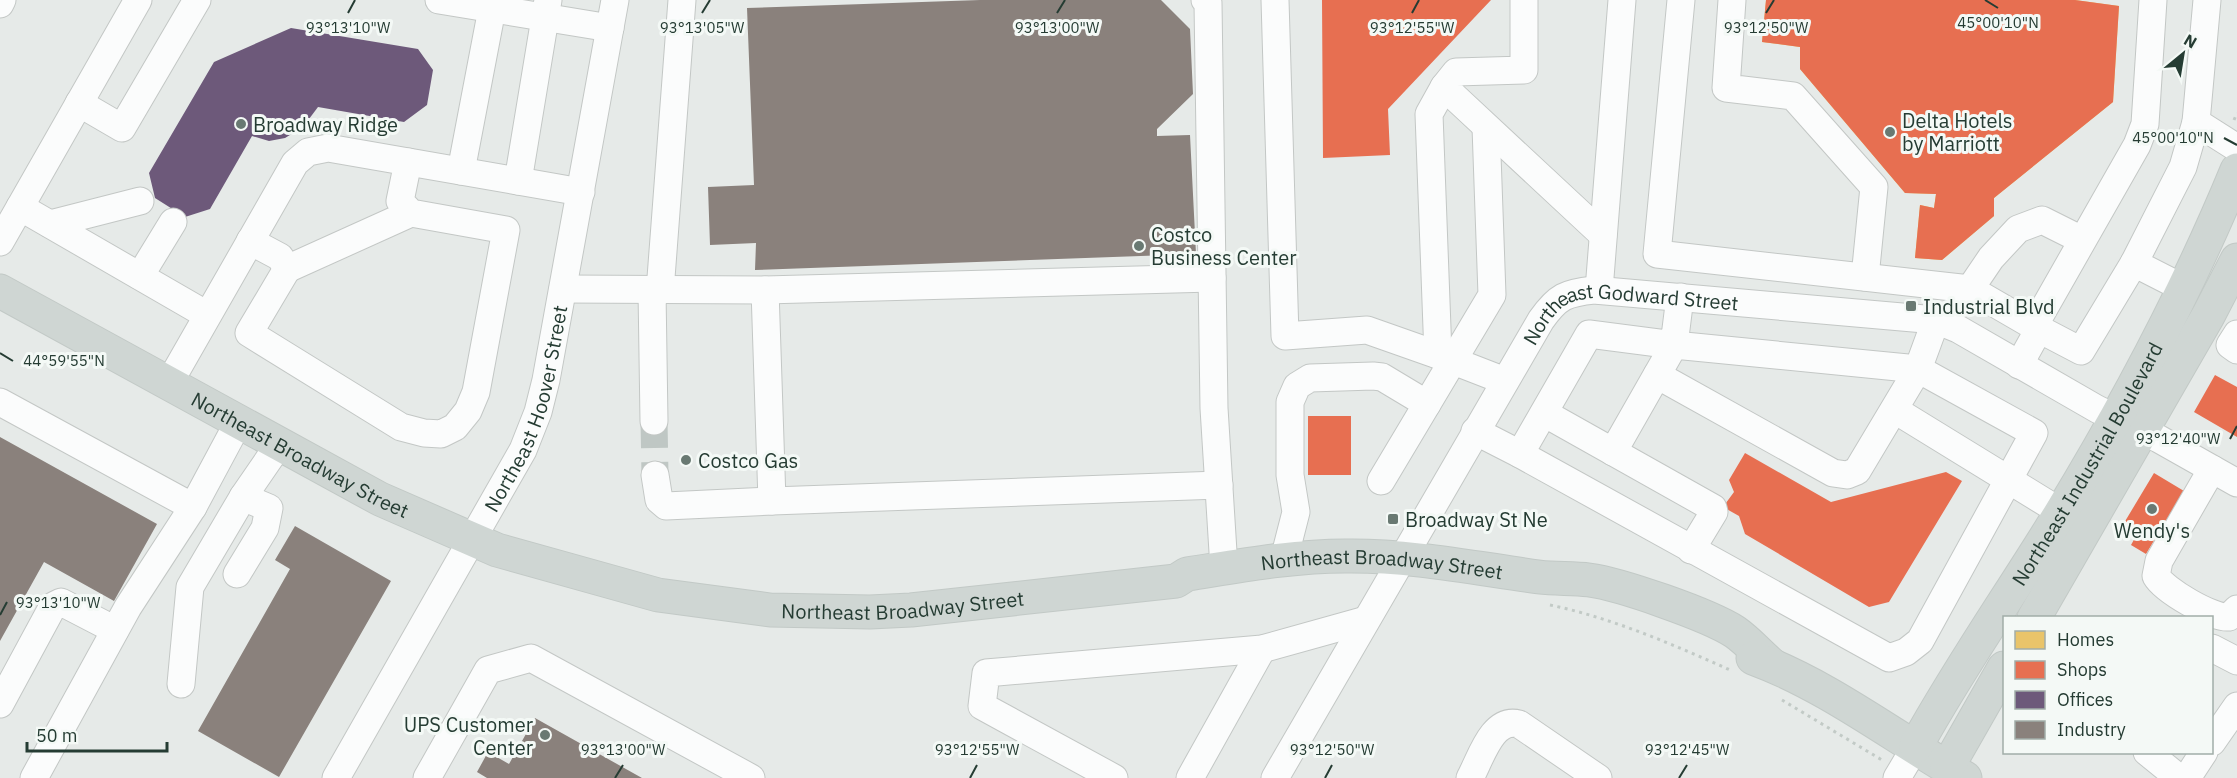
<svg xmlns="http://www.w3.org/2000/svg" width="2237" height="778" font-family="'IBM Plex Sans',sans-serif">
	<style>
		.homes { fill: #e9c46a; fill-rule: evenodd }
		.shops { fill: #e76f51 }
		.offices { fill: #6d597a }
		.industry { fill: #8a817c }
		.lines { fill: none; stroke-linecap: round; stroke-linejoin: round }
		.minor-tunnel { stroke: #bfc7c4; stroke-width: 27; stroke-dasharray: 27 14; stroke-linecap: butt }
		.minor-casing { stroke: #c3c7c5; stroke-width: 29 }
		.major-casing { stroke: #c2c9c6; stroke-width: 35 }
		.path { stroke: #c2cac6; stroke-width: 3; stroke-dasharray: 3 4.5; stroke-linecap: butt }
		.minor { stroke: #fbfcfc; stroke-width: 27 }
		.major { stroke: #cfd6d3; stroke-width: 33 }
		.ticks { fill: none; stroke: #253c33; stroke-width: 2 }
		.poi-dot { fill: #697972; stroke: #f4f9f6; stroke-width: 2 }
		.labels { text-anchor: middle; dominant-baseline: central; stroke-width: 6; stroke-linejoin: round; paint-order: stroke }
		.poi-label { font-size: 20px; fill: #253c33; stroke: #f4f9f6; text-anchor: start }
		.street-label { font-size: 20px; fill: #253c33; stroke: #f4f9f6 }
		.ticks-label { font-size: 15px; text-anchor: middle; fill: #253c33; stroke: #f4f9f6; stroke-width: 6; stroke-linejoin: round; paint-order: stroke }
	</style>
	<rect width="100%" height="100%" fill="#e6eae8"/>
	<path class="homes" d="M1766,0H2075L2119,6L2113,102L1994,198V216L1942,260L1915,258L1920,205L1934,208L1936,194L1905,193L1800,69V47L1762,42ZM1844,23L1935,31L1999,106L1991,112L2026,153L2034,154L2000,182L1949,177L1951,159L1842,33Z"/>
	<path class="shops" d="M1322,0H1491L1388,109L1390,155L1323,158Z
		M1766,0H2075L2119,6L2113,102L1994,198V216L1942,260L1915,258L1920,205L1934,208L1936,194L1905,193L1800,69V47L1762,42Z
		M2215,375L2237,387V437L2194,412Z
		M1308,416H1351V475H1308Z
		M1745,453L1831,502L1946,472L1962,481L1889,602L1869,607L1745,534L1739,516L1723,507L1734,492L1729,480Z
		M2154,473L2184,491L2146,554L2131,545L2136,536L2121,528Z"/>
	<path class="offices" d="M291,28L418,49L433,70L427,105L404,122L318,107L303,127L285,138L269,141L252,136L210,209L185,217L155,198L149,173L214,62Z"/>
	<path class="industry" d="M980,0H1161L1190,29L1193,94L1157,129V136L1190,135L1196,254L755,270L756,243L710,245L708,187L754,185L747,8Z
		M0,437L157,524L114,601L44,562L0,641Z
		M295,526L391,581L279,777L198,731L290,569L275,560Z
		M535,718L642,778H487L477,772L488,752L509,764Z"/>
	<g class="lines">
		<path class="minor-tunnel" d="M654,421L655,475"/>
		<g class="minor-casing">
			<g id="minor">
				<path d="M439,0L610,28"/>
				<path d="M1205,0L1208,3L1214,408L1224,568"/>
				<path d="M1275,0L1285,336L1367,330L1438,355"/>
				<path d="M1524,0V70L1456,72L1444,87L1603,235"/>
				<path d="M1681,0L1657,254L1970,289L2039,329"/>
				<path d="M1732,0L1726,88L1793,96L1874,187L1865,277"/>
				<path d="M2207,0L2196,122L2237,148"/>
				<path d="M0,4L2,0"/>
				<path d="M1444,87L1429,114L1438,355L1505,381"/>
				<path d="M79,103L122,128L197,0"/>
				<path d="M461,171L492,9"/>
				<path d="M518,181L548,0"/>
				<path d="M20,207L207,315"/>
				<path d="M50,224L140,201"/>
				<path d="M250,241L280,257L287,269L249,333L401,427L424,433L441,434L455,427L468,411L476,392L506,230L411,213L400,201L408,162"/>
				<path d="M0,242L138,0"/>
				<path d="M287,269L411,213"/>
				<path d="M140,276L173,222"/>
				<path d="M563,289L765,290L1212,278"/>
				<path d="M1970,289L1991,258L2018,229L2042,220L2082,240"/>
				<path d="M2185,289L2134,263L2183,167L2196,122"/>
				<path d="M765,290L772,501L1219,485"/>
				<path d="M1599,290L1622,0"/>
				<path d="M652,291L654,421"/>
				<path d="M660,291L682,0"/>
				<path d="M2034,326L2137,145L2145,124L2153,0"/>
				<path d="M2237,334L2230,345L2237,350"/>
				<path d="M2019,365L2039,329L2081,351L2134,263"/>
				<path d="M1657,375L1833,473L1847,475L1857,471L1918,369L1936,320"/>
				<path d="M168,385L295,163L308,152L328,148L581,192"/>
				<path d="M0,402L193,507L238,423"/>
				<path d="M1427,404L1492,295L1486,127"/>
				<path d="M1895,410L2061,512"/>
				<path d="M1544,413L1713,508L1714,512L1691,550"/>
				<path d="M1475,431L1520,454"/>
				<path d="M1613,452L1674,345L1918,369L2034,433L1920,641L1906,652L1889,658L1520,454L1589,334L1674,345L1680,297"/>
				<path d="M2212,469L2159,561L2156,576C2164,590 2213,619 2229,617L2237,609"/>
				<path d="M655,475L659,500L666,506L772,501"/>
				<path d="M1284,559L1296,512L1290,475V402L1297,386L1310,378L1373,376L1382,377L1427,404L1381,481"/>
				<path d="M237,574L265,528L269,508L243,497"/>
				<path d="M2212,648L2237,661"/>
				<path d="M181,684L190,587L243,497L278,446"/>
				<path d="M0,704L53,606L61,602L115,630"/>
				<path d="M2212,742L2237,706"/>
				<path d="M2147,752L2179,778"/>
				<path d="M34,778L128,607L193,507"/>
				<path id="s1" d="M336,778L523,450L538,412L546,380L615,0"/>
				<path d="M427,778L488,670L531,658L751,778"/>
				<path d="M1114,778L982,706L986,673L1262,649L1366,620"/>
				<path d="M1190,778L1262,649"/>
				<path id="s2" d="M1275,778L1541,320C1558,296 1566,293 1594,290L1936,320L1958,329L2097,409L2159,439L2237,483"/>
				<path d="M1470,778C1481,758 1492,717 1519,724L1598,778"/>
				<path d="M1897,778L1916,746"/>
				<path d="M2187,778L2204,752"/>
			</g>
		</g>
		<g class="major-casing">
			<g id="major">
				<path id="s3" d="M0,291L380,499L497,550L658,595L770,610L870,612L911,610L1176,581L1187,574C1239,566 1292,556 1345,556C1411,555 1474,568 1539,577C1556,579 1573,578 1589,580C1620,584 1709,615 1735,632C1748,641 1760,655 1772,665"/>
				<path d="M2034,618L2208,316L2237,260"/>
				<path d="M1753,658C1829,686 1895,738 1965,778"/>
				<path id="s4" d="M1916,746C1960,666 2013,591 2060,514C2127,404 2188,289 2237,170"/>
				<path d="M1947,768L2004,668"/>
			</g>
		</g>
		<path class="path" d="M2234,120L2237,113
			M1550,605C1612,618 1672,644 1730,670
			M1782,700L1882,760"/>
		<use href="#minor" class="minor"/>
		<use href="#major" class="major"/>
	</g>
	<path class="ticks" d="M1985,0L1998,8M348,13L355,0M702,13L710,0M1057,13L1065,0M1412,13L1419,0M1766,13L1774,0M2224,138L2237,145M0,353L13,361M2230,439L2237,426M0,615L7,602M615,778L623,765M970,778L977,765M1325,778L1332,765M1679,778L1687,765"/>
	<g class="poi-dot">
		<circle cx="241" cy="124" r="6"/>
		<circle cx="1890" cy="132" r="6"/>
		<circle cx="1139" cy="246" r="6"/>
		<rect x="1905" y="300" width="12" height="12" rx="3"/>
		<circle cx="686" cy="460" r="6"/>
		<circle cx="2152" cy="509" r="6"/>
		<rect x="1387" y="513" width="12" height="12" rx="3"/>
		<circle cx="545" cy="735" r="6"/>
	</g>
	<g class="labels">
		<g class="poi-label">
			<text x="1902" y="120">Delta Hotels<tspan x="1902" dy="23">by Marriott</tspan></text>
			<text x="253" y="124">Broadway Ridge</text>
			<text x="1151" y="234">Costco<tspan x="1151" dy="23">Business Center</tspan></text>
			<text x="1923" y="306">Industrial Blvd</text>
			<text x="698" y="460">Costco Gas</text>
			<text x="1405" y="519">Broadway St Ne</text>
			<text x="2152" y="530" text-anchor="middle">Wendy's</text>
			<text x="533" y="724" text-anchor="end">UPS Customer<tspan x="533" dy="23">Center</tspan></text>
		</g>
		<g class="street-label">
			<text stroke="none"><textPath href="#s2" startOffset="621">Northeast Godward Street</textPath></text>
			<text stroke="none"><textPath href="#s1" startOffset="418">Northeast Hoover Street</textPath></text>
			<text stroke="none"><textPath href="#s3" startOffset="342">Northeast Broadway Street</textPath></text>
			<text stroke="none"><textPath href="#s4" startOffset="330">Northeast Industrial Boulevard</textPath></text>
			<text stroke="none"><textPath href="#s3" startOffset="1458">Northeast Broadway Street</textPath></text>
			<text stroke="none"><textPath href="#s3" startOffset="974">Northeast Broadway Street</textPath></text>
		</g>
	</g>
	<g class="ticks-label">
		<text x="1998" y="28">45°00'10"N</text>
		<text x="348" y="33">93°13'10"W</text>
		<text x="702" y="33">93°13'05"W</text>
		<text x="1057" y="33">93°13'00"W</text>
		<text x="1412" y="33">93°12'55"W</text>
		<text x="1766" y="33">93°12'50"W</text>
		<text x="2173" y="143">45°00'10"N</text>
		<text x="64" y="366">44°59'55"N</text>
		<text x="2178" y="444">93°12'40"W</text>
		<text x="58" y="608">93°13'10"W</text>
		<text x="623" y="755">93°13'00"W</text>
		<text x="977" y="755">93°12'55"W</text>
		<text x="1332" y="755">93°12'50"W</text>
		<text x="1687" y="755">93°12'45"W</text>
	</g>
	<rect x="2003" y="616" width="210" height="138" fill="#f4f9f6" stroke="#a1ada8" stroke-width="1.5"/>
	<rect x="2015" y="631" width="30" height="18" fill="#e9c46a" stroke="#a1ada8" stroke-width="1.5"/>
	<text x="2057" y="646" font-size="18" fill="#253c33">Homes</text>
	<rect x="2015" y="661" width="30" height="18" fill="#e76f51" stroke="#a1ada8" stroke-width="1.5"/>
	<text x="2057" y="676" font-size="18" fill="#253c33">Shops</text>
	<rect x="2015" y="691" width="30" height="18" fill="#6d597a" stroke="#a1ada8" stroke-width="1.5"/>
	<text x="2057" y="706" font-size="18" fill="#253c33">Offices</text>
	<rect x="2015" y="721" width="30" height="18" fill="#8a817c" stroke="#a1ada8" stroke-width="1.5"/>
	<text x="2057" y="736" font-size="18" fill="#253c33">Industry</text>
	<g transform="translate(2183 54) rotate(30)" stroke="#f4f9f6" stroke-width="4.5" paint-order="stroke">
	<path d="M0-4.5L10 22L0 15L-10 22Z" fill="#253c33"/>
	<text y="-9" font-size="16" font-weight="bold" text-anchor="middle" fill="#253c33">N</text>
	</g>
	<path d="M27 742v9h140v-9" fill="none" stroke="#253c33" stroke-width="3"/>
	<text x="36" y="742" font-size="18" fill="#253c33" stroke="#f4f9f6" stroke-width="4.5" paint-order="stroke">50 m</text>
</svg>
